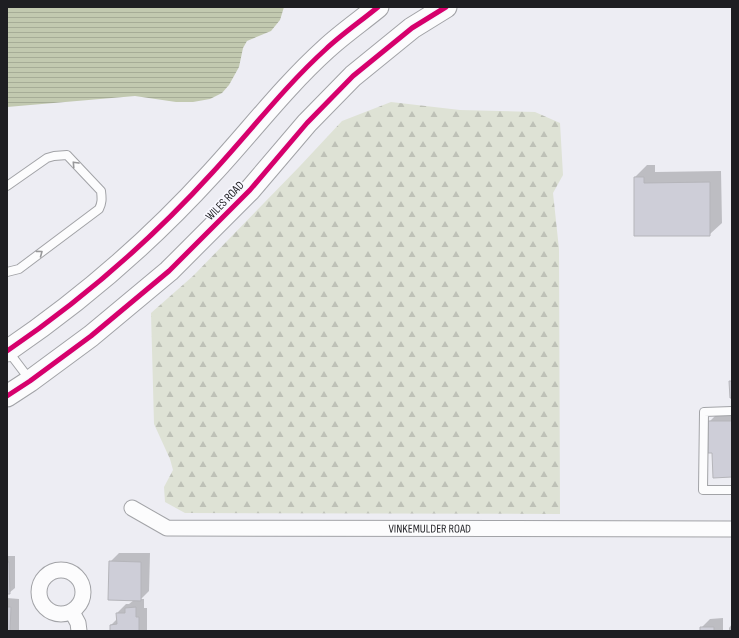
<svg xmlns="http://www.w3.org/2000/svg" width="739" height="638" font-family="'Sofia Sans Condensed',sans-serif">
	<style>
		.forest { fill: url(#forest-firs) }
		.water { fill: url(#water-rules) }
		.shadow { fill: #0003 }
		.building { fill: #ceced8; stroke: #b5b5ba }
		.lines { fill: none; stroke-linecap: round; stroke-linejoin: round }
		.lane-casing { stroke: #a2a3a7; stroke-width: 10 }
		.street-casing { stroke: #a2a3a7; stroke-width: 17 }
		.secondary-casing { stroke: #a2a3a7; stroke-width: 23 }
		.lane { stroke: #fcfcfd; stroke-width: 8 }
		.street { stroke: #fcfcfd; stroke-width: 15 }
		.secondary { stroke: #fcfcfd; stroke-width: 21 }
		.cycleway-casing { stroke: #f8f8ff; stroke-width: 8 }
		.cycleway { stroke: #d6006c; stroke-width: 5 }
		.oneway { stroke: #98989a }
		.labels { text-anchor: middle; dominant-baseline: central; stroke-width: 3.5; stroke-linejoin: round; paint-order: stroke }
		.street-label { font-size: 12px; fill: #1e1e22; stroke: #f8f8ff }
	</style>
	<defs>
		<pattern id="forest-firs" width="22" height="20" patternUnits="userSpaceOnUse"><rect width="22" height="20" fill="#dee2d5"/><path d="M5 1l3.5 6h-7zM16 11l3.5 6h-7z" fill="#bec1b7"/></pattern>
		<pattern id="water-rules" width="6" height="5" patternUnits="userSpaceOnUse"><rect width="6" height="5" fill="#c2c9b0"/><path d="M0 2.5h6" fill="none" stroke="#a6ac97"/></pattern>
	</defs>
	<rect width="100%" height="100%" fill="#ededf3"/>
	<path class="forest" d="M391,102L460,110L535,112L560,123L563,175L553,193L559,249L560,514L185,513L165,502L164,487L173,470L170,459L154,424L151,313L193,276L300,166L342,121Z"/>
	<path class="water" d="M7,7H284L280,20L271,31L247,41L243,48L239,67L229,85L222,93L210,99L193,102H176L135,96L7,107Z"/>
	<path class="shadow" d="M647,165H655V172L721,171L722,223L710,234L635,177Z
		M718,413H732V476L713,452L709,422Z
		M119,553H150L149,591L141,599H144V608H147V631H111V625L118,618L117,613L126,604H129L134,600L110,562Z
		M7,556H15V588L9,593H7Z
		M7,598L19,599V631H7Z
		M723,618V631H701V628L710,619Z
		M732,624V631H729V628Z"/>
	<path class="building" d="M634,177H644V183L710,182V236H634Z
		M729,381H732V398H730Z
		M708,421H732V477L713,478L712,453H708Z
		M109,561L141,562V601L108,600Z
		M7,562H9L10,594H7Z
		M7,607H11L10,631H7Z
		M136,607V617H139V631H110V625L117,624L116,613H125V608Z
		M700,627H714V631H700Z"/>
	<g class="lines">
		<g class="lane-casing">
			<path id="lane" d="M7,186L47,158L54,156L67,155L101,191C102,199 102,203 99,209L19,269L7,272
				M8,351L30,380
				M732,411L704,412L703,490H732"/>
		</g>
		<g class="street-casing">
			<g id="street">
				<path id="s1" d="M132,508L167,528L732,529"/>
				<circle cx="61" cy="592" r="22"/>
				<path d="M72,612L78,623L79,631"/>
			</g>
		</g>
		<g class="secondary-casing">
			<path id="secondary" d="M7,351C82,300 151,240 212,173C250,132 284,87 326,49C342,34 361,21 378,7
				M7,396L30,381L91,336L169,271L250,190L307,123L353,76L412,28L446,7"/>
		</g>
		<use href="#lane" class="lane"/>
		<use href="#street" class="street"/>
		<use href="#secondary" class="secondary"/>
		<g class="cycleway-casing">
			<path id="cycleway" d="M7,351C82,300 151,240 212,173C250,132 284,87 326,49C342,34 361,21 378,7
				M7,396L30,381L91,336L169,271L250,190L307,123L353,76L412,28L446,7"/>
		</g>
		<use href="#cycleway" class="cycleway"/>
	</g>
	<defs><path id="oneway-chevron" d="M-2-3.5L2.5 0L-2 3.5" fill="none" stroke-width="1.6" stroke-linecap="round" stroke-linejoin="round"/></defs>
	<g class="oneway">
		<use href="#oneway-chevron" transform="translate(75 164) rotate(-133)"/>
		<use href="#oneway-chevron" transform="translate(40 253) rotate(-37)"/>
	</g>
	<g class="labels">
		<g class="street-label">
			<text transform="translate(225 201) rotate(-46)">WILES ROAD</text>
			<text stroke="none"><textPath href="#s1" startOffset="303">VINKEMULDER ROAD</textPath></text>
		</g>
	</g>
	<rect width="739" height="638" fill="none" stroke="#1e1e22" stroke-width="16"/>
</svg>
